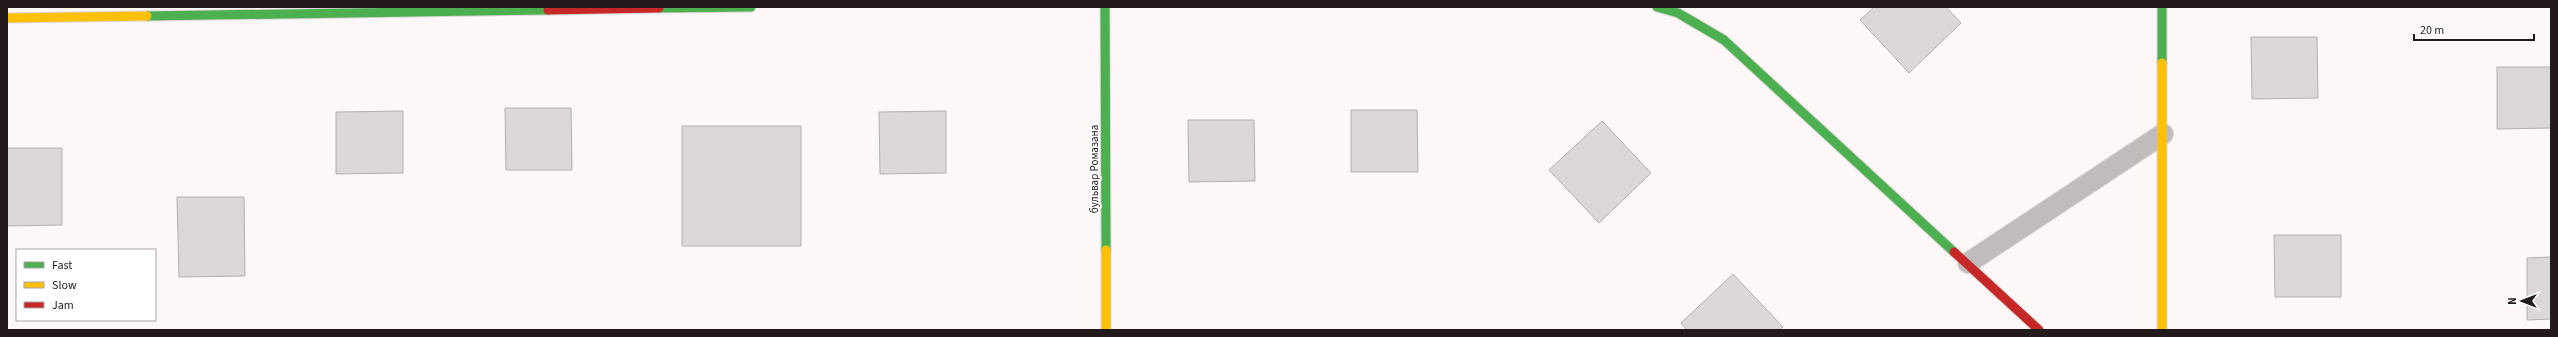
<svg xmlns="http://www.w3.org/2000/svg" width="2558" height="337" font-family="'Source Sans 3',sans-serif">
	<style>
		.building { fill: #ded7d7; stroke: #b4aeae }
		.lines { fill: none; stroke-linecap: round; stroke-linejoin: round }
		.lane-casing { stroke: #d9d5d5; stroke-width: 22 }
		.fast-casing { stroke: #d9d5d5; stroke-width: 11 }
		.slow-casing { stroke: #d9d5d5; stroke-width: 11 }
		.jam-casing { stroke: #d9d5d5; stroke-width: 11 }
		.lane { stroke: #c0bcbb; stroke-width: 20 }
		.fast { stroke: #4caf50; stroke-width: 9 }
		.slow { stroke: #ffc107; stroke-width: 9 }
		.jam { stroke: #c62828; stroke-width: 9 }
		.labels { text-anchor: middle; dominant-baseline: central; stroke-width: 4; stroke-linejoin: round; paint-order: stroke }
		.street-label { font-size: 11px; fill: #231b1b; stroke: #fff }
	</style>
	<rect width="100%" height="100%" fill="#fdf8f7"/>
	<path class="building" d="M1874,7H1946L1961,23L1909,73L1860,20Z
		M2251,37H2317L2318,98L2252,99Z
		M2497,67H2551V128L2497,129Z
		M505,108H571L572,170H506Z
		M1351,110H1417L1418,172H1351Z
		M403,111V173L336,174V112Z
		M946,111V173L880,174L879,112Z
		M1188,120H1254L1255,181L1189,182Z
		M1602,121L1651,173L1599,223L1549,170Z
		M682,126H801V246H682Z
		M7,148H62V225L7,226Z
		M177,197H244L245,276L179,277Z
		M2274,235H2341V297H2275Z
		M2551,257V319L2527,320V258Z
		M1733,274L1783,327L1779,330H1687L1681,323Z"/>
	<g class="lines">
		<g class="lane-casing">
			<path id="lane" d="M1968,263L2163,134"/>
		</g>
		<g class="fast-casing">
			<path id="fast" d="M1105,7L1106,250
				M1657,7L1678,13L1724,40L1954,252
				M2162,7V63
				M659,8L751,7
				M147,16L548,10"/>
		</g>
		<g class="slow-casing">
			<path id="slow" d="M7,18L147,16
				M2162,63V330
				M1106,250V330"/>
		</g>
		<g class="jam-casing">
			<path id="jam" d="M548,10L659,8
				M1954,252L2039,330"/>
		</g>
		<use href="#lane" class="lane"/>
		<use href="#fast" class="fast"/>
		<use href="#slow" class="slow"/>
		<use href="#jam" class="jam"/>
	</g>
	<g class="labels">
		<g class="street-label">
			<text transform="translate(1094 169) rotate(-90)">бульвар Ромазана</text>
		</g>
	</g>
	<rect width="2558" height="337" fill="none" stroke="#231b1b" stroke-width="16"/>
	<rect x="16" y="249" width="140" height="72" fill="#ffffff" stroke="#a7a4a4"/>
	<rect x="24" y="262" width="20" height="6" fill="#4caf50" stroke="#a7a4a4"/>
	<text x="52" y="269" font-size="12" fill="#231b1b">Fast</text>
	<rect x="24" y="282" width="20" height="6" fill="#ffc107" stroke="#a7a4a4"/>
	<text x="52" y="289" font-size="12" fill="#231b1b">Slow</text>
	<rect x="24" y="302" width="20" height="6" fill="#c62828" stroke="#a7a4a4"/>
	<text x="52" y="309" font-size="12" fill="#231b1b">Jam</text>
	<g transform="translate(2522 301) rotate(270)" stroke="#ffffff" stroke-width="3" paint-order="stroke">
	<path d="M0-3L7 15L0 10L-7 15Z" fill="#231b1b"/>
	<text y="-6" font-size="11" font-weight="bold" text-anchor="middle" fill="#231b1b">N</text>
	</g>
	<path d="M2414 34v6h120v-6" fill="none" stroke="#231b1b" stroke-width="2"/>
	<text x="2420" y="34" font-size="12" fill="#231b1b" stroke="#ffffff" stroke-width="3" paint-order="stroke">20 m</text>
</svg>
